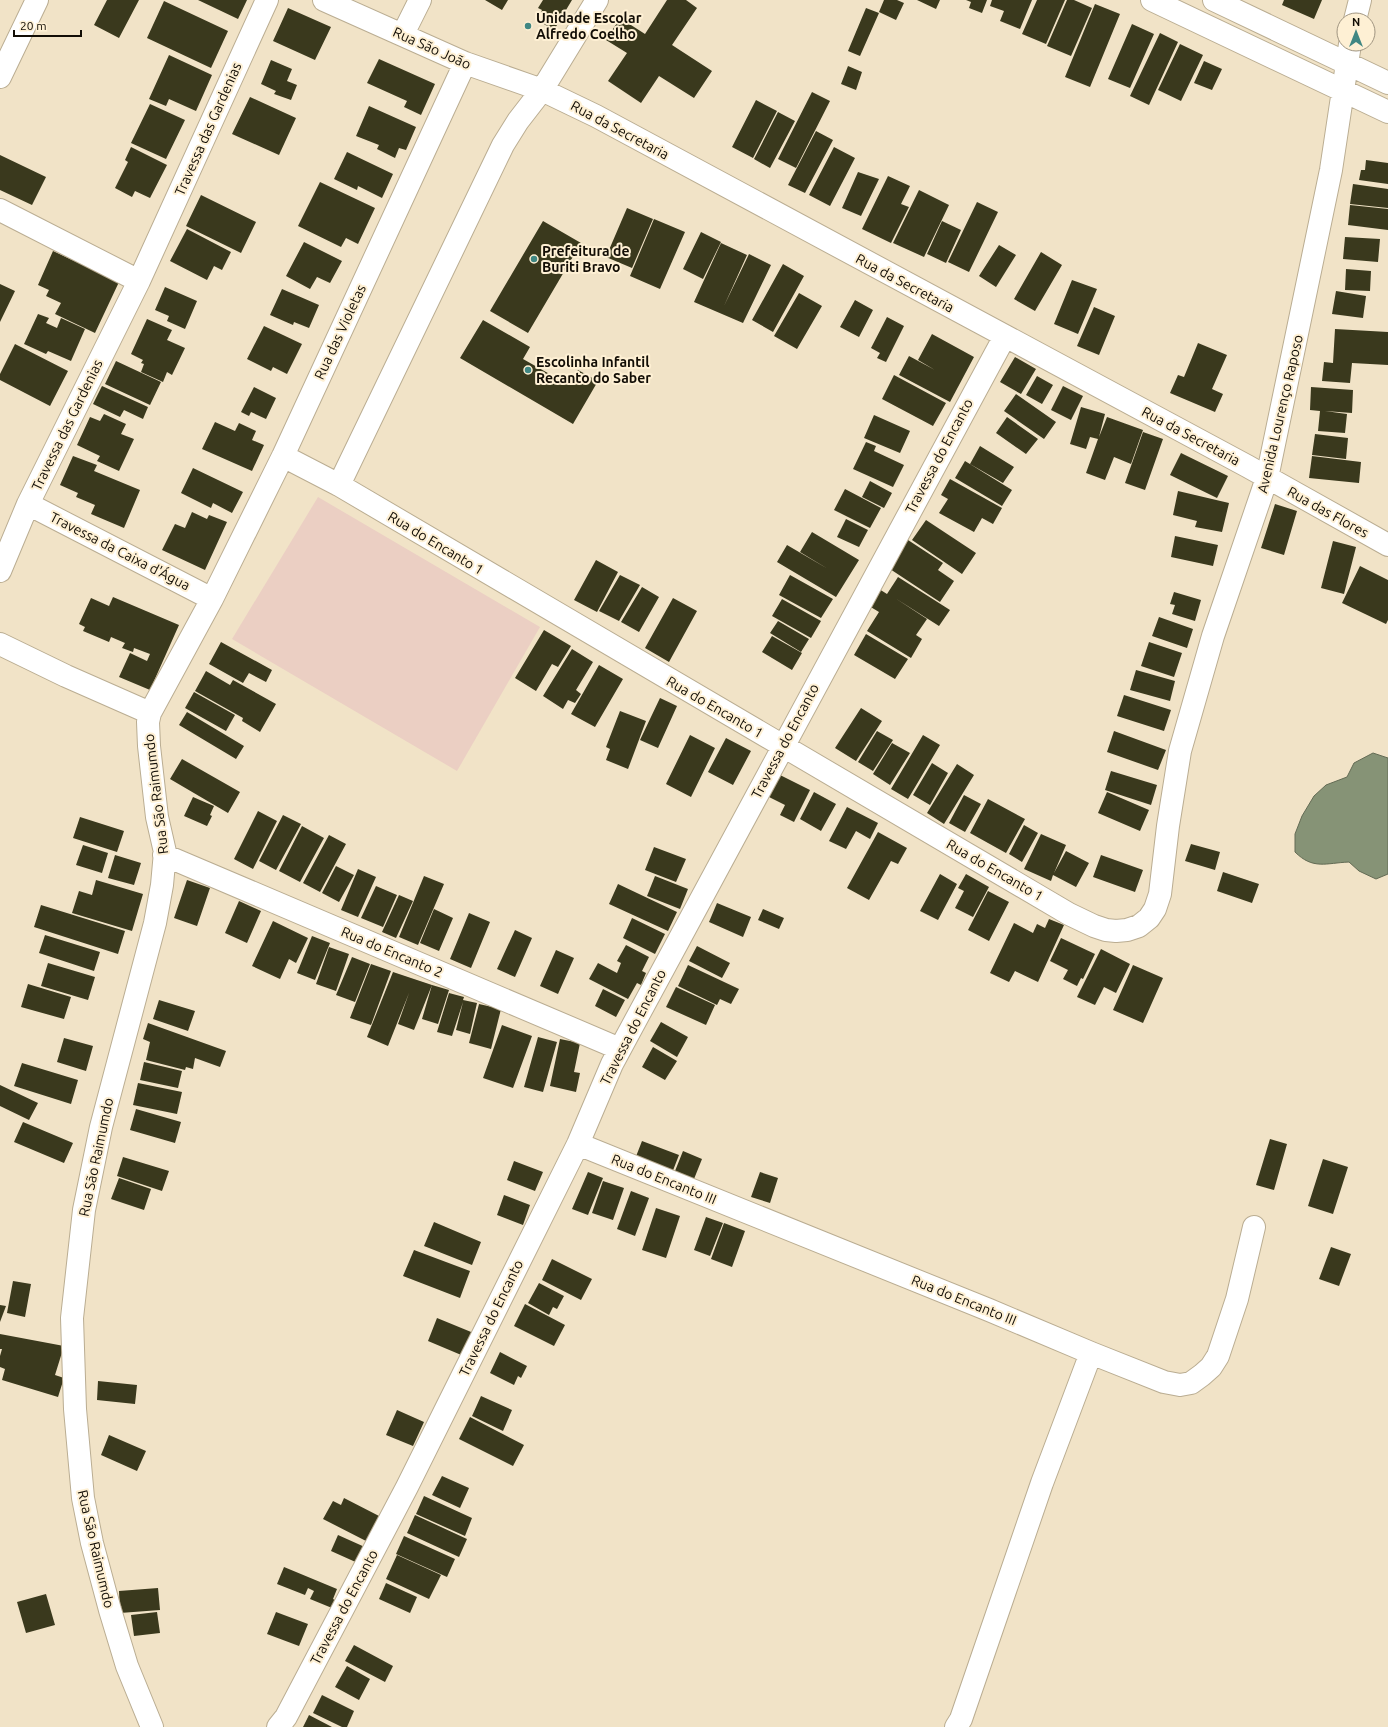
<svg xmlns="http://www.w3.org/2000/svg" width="1388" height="1727" font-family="Ubuntu,sans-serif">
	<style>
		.green { fill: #ebcfc3 }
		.water { fill: #869376; stroke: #636b54 }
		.building { fill: #3a391d }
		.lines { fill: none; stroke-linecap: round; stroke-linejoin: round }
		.minor-casing { stroke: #baad92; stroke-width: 24 }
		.minor { stroke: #fff; stroke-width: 22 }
		.poi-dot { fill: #408783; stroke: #fef0d4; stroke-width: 1.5 }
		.labels { text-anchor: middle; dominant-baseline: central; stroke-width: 4; stroke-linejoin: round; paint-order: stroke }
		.poi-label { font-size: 14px; font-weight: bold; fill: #120d05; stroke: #fef0d4; text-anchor: start }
		.street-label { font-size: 14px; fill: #120d05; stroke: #fef0d4 }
	</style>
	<rect width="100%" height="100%" fill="#f1e3c7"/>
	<path class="green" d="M318,497L540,627L457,771L232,639Z"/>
	<path class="water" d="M1373,753L1388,758V874L1376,879L1359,871L1349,862C1326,863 1313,870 1295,852V834L1302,816L1314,796L1326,785L1347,777L1354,763Z"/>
	<path class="building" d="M107,0H139L119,38L94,25Z
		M198,0H247L238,19Z
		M485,0H508L502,10Z
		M543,0H572L554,30L537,20L542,10L538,8Z
		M667,0H686L697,8L672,45L712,71L694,98L659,76L641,103L608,81L627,53L606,40L620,18L645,34Z
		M884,0H897L904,3L896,20L879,12Z
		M917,0H940L936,9Z
		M966,0H987L982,13L969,8L971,2Z
		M992,0H1032L1020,29L1000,21L1004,11L990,6Z
		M1037,0H1065L1046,44L1022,34Z
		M1067,0H1074L1092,8L1071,56L1047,46Z
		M1284,0H1322L1314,19L1282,5Z
		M164,1L228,31L211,68L147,38Z
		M1095,4L1120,14L1090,87L1065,77Z
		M288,8L331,27L315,60L273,41Z
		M866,8L879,13L860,56L848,51Z
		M1132,24L1154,34L1130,88L1108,79Z
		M1160,33L1178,42L1149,105L1130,96Z
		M1180,44L1203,55L1181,101L1158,90Z
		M169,55L212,75L196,111L169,99L166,106L149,99Z
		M379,59L435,84L421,115L404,107L407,101L367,83Z
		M271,60L292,69L287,81L297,85L291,100L274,94L276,91L261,84Z
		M1204,61L1222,69L1212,90L1194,83Z
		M848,66L862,72L856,90L841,84Z
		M812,92L830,101L796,168L778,159Z
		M250,97L296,118L279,155L232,134Z
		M756,100L777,111L753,158L732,147Z
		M150,104L185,120L166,159L131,143Z
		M369,106L416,127L406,150L399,148L395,158L377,149L379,145L356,136Z
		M778,112L795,121L770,168L754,159Z
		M816,131L833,140L805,193L788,185Z
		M131,147L167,165L150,198L135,191L132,197L115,188L128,162L125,160Z
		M834,147L855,158L830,206L809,195Z
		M347,152L393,174L382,198L358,186L357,190L334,179Z
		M0,155L46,177L32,205L0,190Z
		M1366,160L1388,163V184L1359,180L1361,170H1365Z
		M858,172L879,179L861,216L842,208Z
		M888,176L910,186L901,204L909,207L891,243L862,229Z
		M320,182L375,208L358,244L346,238L341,247L298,226Z
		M1353,184L1388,189V208L1350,204Z
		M919,190L949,205L924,257L893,243Z
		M201,195L256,222L241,253L186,226Z
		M977,202L998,212L969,272L948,262Z
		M1350,205L1388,209V230L1348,225Z
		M627,208L653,219L632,268L606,257Z
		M654,219L685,232L660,289L630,276Z
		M543,221L581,243L528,333L490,311Z
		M942,221L961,230L946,263L927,254Z
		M187,229L231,252L222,270L214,266L207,280L170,261Z
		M701,232L721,242L703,279L683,269Z
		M1345,237L1380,239L1378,262L1343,259Z
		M304,242L342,261L330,283L317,277L310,289L286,276Z
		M721,243L747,255L724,306L749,254L771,265L743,323L694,302Z
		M999,245L1016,255L996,287L979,276Z
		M53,251L119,282L95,333L55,314L61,303L46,296L49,290L38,285Z
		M1041,252L1062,265L1035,311L1014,299Z
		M783,264L804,276L773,332L752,320Z
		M1346,269L1371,271L1370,291L1345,290Z
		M1072,280L1097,289L1078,334L1054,324Z
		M0,284L15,291L0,322Z
		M165,287L197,301L185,329L167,321L169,316L155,310Z
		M282,289L319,305L309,328L294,322L293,325L270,315Z
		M1336,291L1366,296L1363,318L1332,314Z
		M799,293L822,306L797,349L774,336Z
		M855,300L873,310L859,337L840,327Z
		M1094,307L1115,316L1099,355L1077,346Z
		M38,314L49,318L46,323L57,328L61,318L85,329L71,361L48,351L46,354L24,344Z
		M887,317L904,326L886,362L877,358L880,353L871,348Z
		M147,319L172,330L167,340L185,348L172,375L167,372L163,382L141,372L144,364L141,363L143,360L131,354Z
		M483,320L530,347L523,359L569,385L578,370L598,381L573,424L460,358Z
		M264,326L302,344L287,374L273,367L271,371L247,359Z
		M1335,329L1388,332V365L1352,363L1350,383L1322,381L1324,362L1333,363Z
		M932,334L974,357L950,402L899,375L909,356L935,370L918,360Z
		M1198,343L1227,355L1212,389L1223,394L1215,412L1170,393L1178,375L1184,377Z
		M15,344L68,371L50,406L0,380V374Z
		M1015,357L1036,369L1021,394L1000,382Z
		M116,361L161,382L150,405L105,384Z
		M894,375L946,403L933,426L882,399Z
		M1037,376L1053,385L1042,404L1026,395Z
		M102,386L148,407L143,419L124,410L120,417L93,404Z
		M1063,386L1083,396L1071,420L1051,410Z
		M254,387L276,398L266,419L251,412L249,416L241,412Z
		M1311,387L1353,390L1352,413L1325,411L1347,414L1345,433L1318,431L1320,411L1310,410Z
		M1016,394L1056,422L1044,439L1004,411Z
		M1081,407L1105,414L1099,437L1107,417L1143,430L1131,464L1114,457L1105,480L1086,473L1098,439L1090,437L1086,449L1070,444Z
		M104,414L126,424L121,434L134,439L119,471L97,461L100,456L77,445L90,417L100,421Z
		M874,415L910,431L900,453L864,438Z
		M1007,417L1038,439L1026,454L996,433Z
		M215,422L235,431L239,423L256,431L252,440L264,445L252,471L202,449Z
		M1143,432L1163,439L1145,490L1125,483Z
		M1315,434L1348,438L1346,459L1312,455Z
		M866,442L876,446L874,451L904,465L893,487L853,469Z
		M980,446L1014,467L1003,483L970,464Z
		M1181,453L1228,476L1217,498L1170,475Z
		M73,456L97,465L94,471L140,490L124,528L91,514L95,505L76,497L78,493L60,485Z
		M1312,456L1361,462L1359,483L1309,478Z
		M965,461L1012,490L1002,506L955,478Z
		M193,468L243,492L232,513L213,503L211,508L181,493Z
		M950,479L1002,508L993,524L982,518L974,532L939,513L948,499L941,495Z
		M870,481L892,493L884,508L862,497Z
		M845,489L881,508L870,528L834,510Z
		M1178,491L1229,503L1222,532L1195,527L1197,521L1173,515Z
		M1275,504L1297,511L1284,555L1261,548Z
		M192,512L207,519L209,515L227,522L205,570L162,550L175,524L185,528Z
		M846,519L868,530L859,547L837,537Z
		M926,520L976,553L962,574L912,540Z
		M812,532L859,560L836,597L777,562L787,545L828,569L800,552Z
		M1175,536L1218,545L1213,566L1171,557Z
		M908,540L943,563L938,570L954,581L940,602L890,569Z
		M1333,541L1356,547L1344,594L1321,588Z
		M596,560L618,572L597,612L574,600Z
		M1360,566L1388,580V620L1386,624L1342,603Z
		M620,575L640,585L619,621L599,611Z
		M790,575L833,599L821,618L779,595Z
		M898,577L950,610L939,626L895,598L927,619L916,635L922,639L911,658L867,631L879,612L869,606L879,589L887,594Z
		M642,587L659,597L639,632L621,622Z
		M1174,592L1201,600L1195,621L1172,614L1175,605L1170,604Z
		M113,597L179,625L150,690L119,677L130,653L147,661L150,654L134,648L133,652L122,648L125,643L111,637L109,642L83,631L85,627L79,624L91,598L109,606Z
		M673,598L697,611L669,662L645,648Z
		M782,599L821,621L811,638L772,616Z
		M1159,617L1193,629L1187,648L1152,636Z
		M778,621L809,639L801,652L770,633Z
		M544,630L571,646L558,667L552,664L536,691L515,678Z
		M866,634L908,659L895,679L854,655Z
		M772,636L802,653L792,670L762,652Z
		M221,642L272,670L266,682L249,673L243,683L209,664Z
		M1149,642L1182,653L1174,677L1141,666Z
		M572,649L593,662L576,690L581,694L575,703L568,700L563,709L543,696Z
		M599,665L623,679L595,727L571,714Z
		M1136,670L1175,681L1170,701L1130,690Z
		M206,671L230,685L233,680L276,704L260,732L242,721L243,718L195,691Z
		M194,692L235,715L226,731L185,708Z
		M1124,695L1171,710L1164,731L1117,716Z
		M660,698L677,706L658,748L640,740Z
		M861,708L882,721L856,761L835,748Z
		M620,711L646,721L628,769L606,760L610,749L606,747Z
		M187,712L244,746L236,759L179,725Z
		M877,731L893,740L873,771L858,762Z
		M1114,731L1166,750L1158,770L1107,752Z
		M690,735L715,748L691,797L666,784Z
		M923,735L940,745L908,799L891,789Z
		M726,738L751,751L733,785L708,772Z
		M892,743L910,753L890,785L873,774Z
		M182,759L240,792L228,813L170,779Z
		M932,763L948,773L930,805L913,795Z
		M957,764L974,775L944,824L927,813Z
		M1111,771L1157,785L1151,805L1105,790Z
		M780,775L810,790L794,822L780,815L785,805L769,797Z
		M814,792L836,804L821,831L800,819Z
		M1107,792L1149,810L1140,831L1098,813Z
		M964,795L981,804L965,832L949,823Z
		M193,797L214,806L210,815L212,816L207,826L184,816Z
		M988,799L1025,819L1006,853L970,833Z
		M847,807L878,823L870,839L856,831L846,849L829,841Z
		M258,811L277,821L253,869L234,859Z
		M283,815L301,824L276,870L259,861Z
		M80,817L124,831L117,852L73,838Z
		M1024,825L1038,833L1022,862L1009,854Z
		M302,826L324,838L300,882L279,871Z
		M878,832L907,848L898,864L891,861L869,900L847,888Z
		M1041,834L1066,845L1054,873L1066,851L1089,863L1076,887L1053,875L1051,881L1024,869Z
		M329,835L346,844L320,892L303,883Z
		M1191,844L1220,852L1215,870L1185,861Z
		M83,845L108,853L102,873L76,865Z
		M654,847L686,859L676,882L645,870Z
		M115,855L141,863L134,885L108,878Z
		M1101,855L1143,870L1135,892L1093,877Z
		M336,866L354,875L339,902L322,893Z
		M358,869L376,877L358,917L341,910Z
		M1223,872L1259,884L1252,903L1217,891Z
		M940,874L957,884L938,920L920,911Z
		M966,874L989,887L973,917L955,908L964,891L958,888Z
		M424,876L444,884L418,945L399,937Z
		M655,876L688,889L680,909L647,896Z
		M96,880L143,894L132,931L72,913L79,891L92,895Z
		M187,880L210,888L197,926L174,918Z
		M618,884L677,912L668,931L609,904Z
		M376,886L397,895L383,927L361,918Z
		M988,891L1009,902L989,941L968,930Z
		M399,895L413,901L396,938L382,932Z
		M239,901L261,911L247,943L225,933Z
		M717,903L751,917L743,937L709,922Z
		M41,905L125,931L118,954L34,927Z
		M434,909L453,918L439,951L420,943Z
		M763,909L784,918L779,929L758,920Z
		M469,913L490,922L471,968L450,959Z
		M632,918L665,934L655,954L623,938Z
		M1049,919L1064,925L1038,982L1015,971L1009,982L990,973L1014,923L1033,933L1037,924L1045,928Z
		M273,921L308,938L296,963L289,959L280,979L252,966Z
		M515,930L532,938L515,977L497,969Z
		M45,935L100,952L94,971L39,953Z
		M312,936L330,943L315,980L297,973Z
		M1061,938L1095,954L1083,979L1081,978L1077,986L1063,979L1068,970L1050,961Z
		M626,945L649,957L642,971L646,973L641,985L637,983L628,999L589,979L598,963L617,973L621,963L617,961Z
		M697,946L730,963L722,978L689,961Z
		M329,947L349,954L336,991L316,984Z
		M1101,949L1130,964L1116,993L1104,987L1095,1005L1077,997Z
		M556,950L574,958L558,994L540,986Z
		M352,957L370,964L355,1002L336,995Z
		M48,963L95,977L88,1000L41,986Z
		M371,964L391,971L371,1025L350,1018Z
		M688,965L739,989L731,1004L720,999L717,1005L678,986Z
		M1133,965L1163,978L1143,1023L1113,1010Z
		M393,972L432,985L414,1030L398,1024L409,993L388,1046L367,1037Z
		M28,984L71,997L64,1019L21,1007Z
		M432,985L449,990L438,1024L422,1019Z
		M676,987L715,1005L706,1025L666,1007Z
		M603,989L625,1000L616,1017L595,1006Z
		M449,993L464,997L463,1000L477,1003L470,1034L456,1030L463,1002L452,1036L437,1032Z
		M159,1000L195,1011L188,1031L153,1019Z
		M479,1004L501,1009L491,1049L469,1043Z
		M661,1022L688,1037L677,1057L650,1041Z
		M148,1023L226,1051L220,1067L195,1058L193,1069L186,1067L185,1070L146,1060L150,1042L143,1039Z
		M502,1025L532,1036L513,1088L483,1078Z
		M538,1037L557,1042L543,1092L524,1087Z
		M64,1038L93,1046L86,1071L57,1062Z
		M560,1039L580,1043L574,1072L580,1073L576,1092L550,1086Z
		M653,1047L677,1061L665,1080L642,1067Z
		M144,1062L182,1071L178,1088L140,1080Z
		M22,1063L78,1080L71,1104L14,1086Z
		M138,1083L182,1092L177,1114L133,1105Z
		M0,1085L38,1103L29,1120L0,1106Z
		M136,1109L181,1122L175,1143L130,1130Z
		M23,1122L73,1143L64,1163L14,1142Z
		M1270,1139L1287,1144L1274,1190L1256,1185Z
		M642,1141L679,1155L672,1173L635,1159Z
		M683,1151L702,1159L692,1184L673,1176Z
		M123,1157L169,1171L162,1191L117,1176Z
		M1323,1159L1348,1167L1333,1214L1308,1206Z
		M514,1161L543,1172L535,1191L507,1180Z
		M588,1172L603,1178L588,1215L572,1209Z
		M760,1172L778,1178L770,1203L751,1197Z
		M119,1178L151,1189L144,1210L111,1199Z
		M603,1181L624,1188L613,1220L592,1213Z
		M631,1191L649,1198L635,1236L617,1229Z
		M504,1195L530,1205L523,1225L497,1215Z
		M656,1208L680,1216L666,1258L642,1250Z
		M706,1217L723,1223L710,1256L694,1250Z
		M434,1222L481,1242L472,1265L424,1246Z
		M724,1223L745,1231L732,1267L711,1259Z
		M1331,1247L1351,1254L1339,1286L1319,1279Z
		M414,1250L470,1271L460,1298L403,1276Z
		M552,1259L592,1279L581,1300L542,1280Z
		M13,1281L31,1284L25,1317L7,1313Z
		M539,1283L564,1296L557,1309L553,1307L549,1315L528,1303Z
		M525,1304L565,1325L554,1346L514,1326Z
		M0,1305L6,1306L0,1322Z
		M437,1318L476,1334L466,1357L428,1341Z
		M0,1334L64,1346L55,1375L64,1378L58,1397L2,1380L5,1369L0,1367V1356L2,1349H0Z
		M500,1352L527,1366L521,1378L518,1376L514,1385L490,1373Z
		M98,1381L137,1385L135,1404L97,1400Z
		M481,1396L512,1410L503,1431L472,1416Z
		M397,1410L424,1422L413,1446L386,1435Z
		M470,1417L524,1445L513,1466L459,1439Z
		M109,1435L146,1451L137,1471L101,1455Z
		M442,1476L469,1488L460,1508L432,1495Z
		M424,1496L472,1518L465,1536L416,1514Z
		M344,1498L381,1517L368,1542L323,1519L333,1501L341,1505Z
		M415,1515L467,1539L459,1557L407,1533Z
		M338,1535L367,1548L360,1564L331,1551Z
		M404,1536L455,1559L447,1577L396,1554Z
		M397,1555L441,1575L429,1599L386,1579Z
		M284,1567L337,1589L333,1599L335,1600L332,1608L310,1599L314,1591L308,1588L305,1595L277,1584Z
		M386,1583L417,1597L410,1613L379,1599Z
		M158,1588L160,1610L120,1613L119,1591Z
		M46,1594L55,1625L26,1633L17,1602Z
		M157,1612L160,1633L134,1636L131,1615Z
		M276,1612L308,1624L299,1646L267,1634Z
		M354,1645L393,1666L385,1682L345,1661Z
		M347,1666L370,1679L359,1700L335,1687Z
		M322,1695L354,1711L347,1727H342L313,1713Z
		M309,1715L332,1727H303Z"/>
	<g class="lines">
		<g class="minor-casing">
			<path id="minor" d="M324,0L465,63L542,90L596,116L1247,466L1388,545
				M1152,0L1388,112
				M1214,0L1388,83
				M1355,20L1360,0
				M403,34L420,0
				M0,77L37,0
				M0,210L139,281
				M283,456L339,485L1069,914L1094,926L1106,930L1116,931L1127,930L1139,926L1149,918L1155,909L1160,894L1168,826L1180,751L1213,636L1267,478L1331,170L1350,44
				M339,485L503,145L518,121L542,90L597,0
				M28,504L212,599
				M0,571L28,504L139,281L267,0
				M0,644L66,676L150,713
				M164,855L620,1049
				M578,1144L989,1310L1091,1353L1164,1382L1180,1385L1191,1383L1202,1375L1211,1367L1218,1356L1237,1299L1254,1227
				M152,1727L127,1666L110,1610L92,1543L83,1498L75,1409L72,1318L84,1210L101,1127L155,923L162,885L165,852L157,817L149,746L148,722L150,713L212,599L283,456L465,63
				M278,1727L286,1717L407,1487L578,1144L612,1064L1005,336
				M956,1727L961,1719L1042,1483L1091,1353"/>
		</g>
		<use href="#minor" class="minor"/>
	</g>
	<g class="poi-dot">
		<circle cx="528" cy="26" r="4"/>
		<circle cx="534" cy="259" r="4"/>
		<circle cx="528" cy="370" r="4"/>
	</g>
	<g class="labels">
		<g class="poi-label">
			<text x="536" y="18">Unidade Escolar<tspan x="536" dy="16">Alfredo Coelho</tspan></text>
			<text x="542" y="251">Prefeitura de<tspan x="542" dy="16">Buriti Bravo</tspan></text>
			<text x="536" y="362">Escolinha Infantil<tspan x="536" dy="16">Recanto do Saber</tspan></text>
		</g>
		<g class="street-label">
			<text transform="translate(432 48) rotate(24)">Rua São João</text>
			<text transform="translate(208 129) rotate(-66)">Travessa das Gardenias</text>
			<text transform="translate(620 130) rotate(28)">Rua da Secretaria</text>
			<text transform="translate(905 283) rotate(28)">Rua da Secretaria</text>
			<text transform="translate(340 332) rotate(-65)">Rua das Violetas</text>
			<text transform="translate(1280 414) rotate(-77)">Avenida Lourenço Raposo</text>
			<text transform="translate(67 425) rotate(-64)">Travessa das Gardenias</text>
			<text transform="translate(1191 436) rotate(28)">Rua da Secretaria</text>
			<text transform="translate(939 456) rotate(-62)">Travessa do Encanto</text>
			<text transform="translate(1328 512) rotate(29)">Rua das Flores</text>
			<text transform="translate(436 543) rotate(31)">Rua do Encanto 1</text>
			<text transform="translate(120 551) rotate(27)">Travessa da Caixa d'Água</text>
			<text transform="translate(715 707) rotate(30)">Rua do Encanto 1</text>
			<text transform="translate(785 741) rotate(-62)">Travessa do Encanto</text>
			<text transform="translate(156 794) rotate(-97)">Rua São Raimumdo</text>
			<text transform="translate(995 870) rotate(30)">Rua do Encanto 1</text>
			<text transform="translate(392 952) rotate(23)">Rua do Encanto 2</text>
			<text transform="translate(633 1027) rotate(-63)">Travessa do Encanto</text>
			<text transform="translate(96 1157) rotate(-78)">Rua São Raimumdo</text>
			<text transform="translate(664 1179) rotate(22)">Rua do Encanto III</text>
			<text transform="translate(964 1300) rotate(22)">Rua do Encanto III</text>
			<text transform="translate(491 1318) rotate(-64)">Travessa do Encanto</text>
			<text transform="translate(96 1549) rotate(77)">Rua São Raimumdo</text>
			<text transform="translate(344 1607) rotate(-62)">Travessa do Encanto</text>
		</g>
	</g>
	<g transform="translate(1356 32)"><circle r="19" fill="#fef0d4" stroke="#a09581"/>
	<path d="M0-3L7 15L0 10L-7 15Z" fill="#408783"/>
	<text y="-6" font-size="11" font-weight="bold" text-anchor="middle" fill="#120d05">N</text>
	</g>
	<path d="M14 30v6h67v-6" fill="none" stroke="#120d05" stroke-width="2"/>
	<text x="20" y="30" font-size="12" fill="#120d05" stroke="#fef0d4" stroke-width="3" paint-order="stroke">20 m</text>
</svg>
